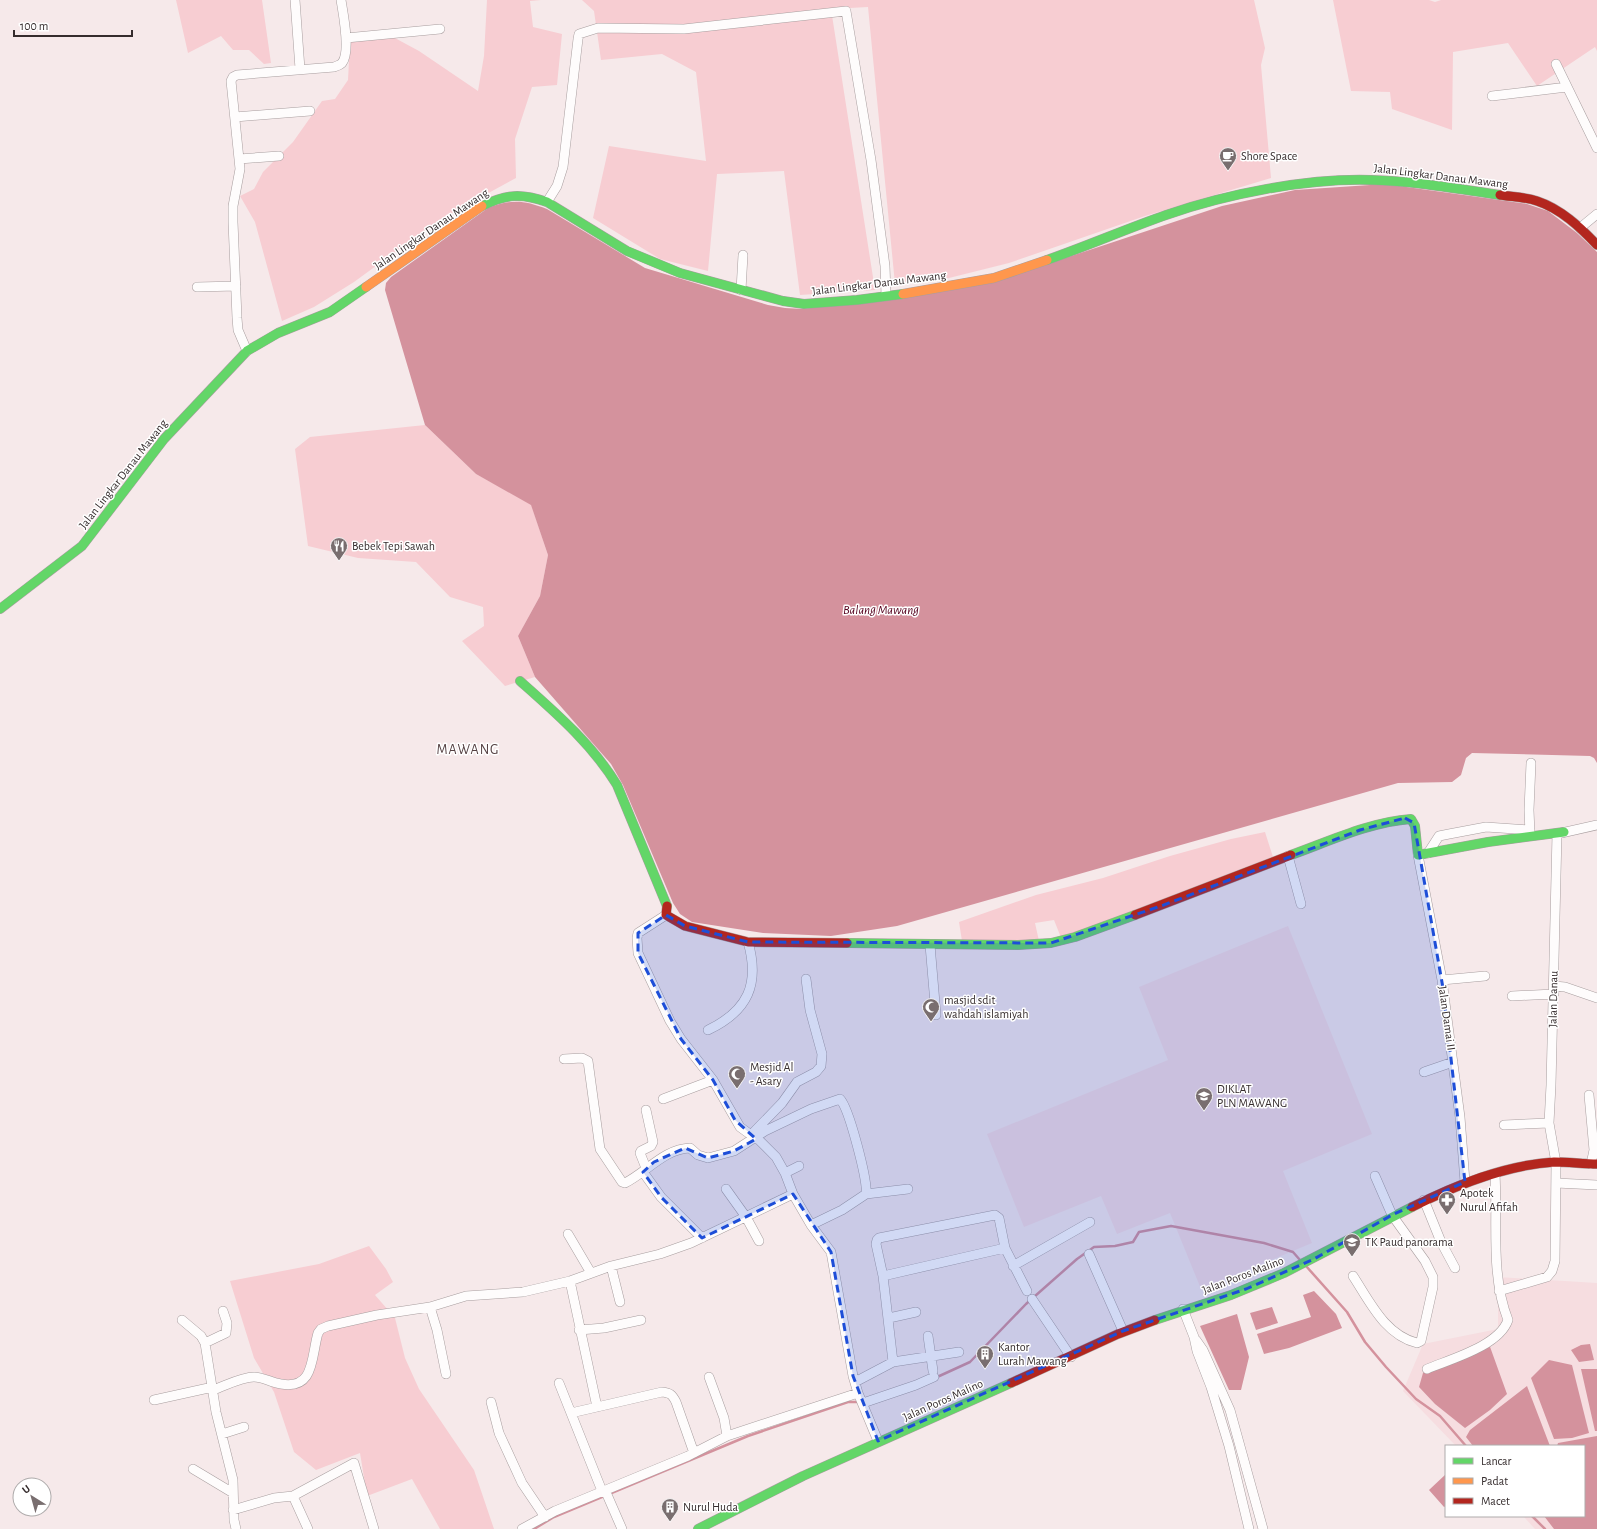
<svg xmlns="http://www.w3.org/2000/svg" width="1597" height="1529" font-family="'Alegreya Sans',sans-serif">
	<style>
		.built { fill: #f6dde0 }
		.green { fill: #f7cdd2 }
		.water { fill: #d4929d }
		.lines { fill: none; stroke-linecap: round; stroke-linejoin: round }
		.stream { stroke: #d4929d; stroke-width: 2.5 }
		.street-casing { stroke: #a89e9f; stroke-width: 10 }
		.fast-casing { stroke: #a89e9f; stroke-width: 10 }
		.slow-casing { stroke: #a89e9f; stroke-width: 10 }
		.jam-casing { stroke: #a89e9f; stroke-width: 10 }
		.street { stroke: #fefcfc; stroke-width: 9 }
		.fast { stroke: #63d668; stroke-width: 9 }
		.slow { stroke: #ff974d; stroke-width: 9 }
		.jam { stroke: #b3261e; stroke-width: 9 }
		.marked { fill: #1d4ed8; fill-opacity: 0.2; stroke: #1d4ed8; stroke-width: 3; stroke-dasharray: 8 5; stroke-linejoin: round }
		.labels { text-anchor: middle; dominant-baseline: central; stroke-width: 3; stroke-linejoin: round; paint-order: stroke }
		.poi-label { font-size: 12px; fill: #352c2d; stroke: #fff; text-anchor: start }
		.street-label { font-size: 12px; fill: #352c2d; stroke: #fff }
		.water-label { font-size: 13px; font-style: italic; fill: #55001d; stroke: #fff }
		.quarter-label { font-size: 14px; letter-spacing: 1px; fill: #554143; stroke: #fff }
	</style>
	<rect width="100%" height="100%" fill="#f6e9ea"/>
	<path class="built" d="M1288,926L1372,1134L1283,1171L1312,1243L1201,1289L1170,1213L1117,1234L1101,1196L1024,1227L987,1134L1168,1060L1139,987Z
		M1498,1277L1597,1283V1529H1535L1523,1516H1584V1446H1456L1403,1391L1423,1344L1498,1329Z"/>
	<path class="green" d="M176,0H262L271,63L264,64L249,50H233L221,36L188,53Z
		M487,0H541L530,1L533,27L562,34L557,85L532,87L515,139L516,178L439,220L354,282L314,307L282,321L255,222L240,196L254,189L263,172L293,142L322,101L335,99L348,80L350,42L393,37L419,51L478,91L484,56Z
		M582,0H1254L1265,48L1261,65L1271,178L1145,216L1009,263L941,280L895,284L868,7L831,9L875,290L800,295L784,171L717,174L708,271L660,259L593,218L609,146L706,161L696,72L662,54L601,60L594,11Z
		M1333,0H1429L1435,2L1441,0H1597V51L1595,47L1537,86L1508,43L1453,52L1452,130L1392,109L1390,92L1351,91Z
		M425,425L476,474L531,504L548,555L540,596L518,636L535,677L505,686L462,641L484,626L483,607L450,597L416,562L358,558L308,546L295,449L310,437Z
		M1265,832L1273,857L1062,940L1054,920L1035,923L1039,941H962L959,922L1036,895L1103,878L1170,856L1231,839Z
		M369,1246L386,1269L393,1282L375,1295L395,1318L405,1358L419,1389L474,1470L494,1529H440L412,1479L367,1496L360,1453L316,1470L294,1452L274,1392L254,1358L230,1281L319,1264Z"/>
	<path class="water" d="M1385,184L1527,204L1548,211L1577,233L1597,252V763L1594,758L1590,756L1472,753L1466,758L1461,775L1452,782L1398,783L897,926L831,936L763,933L692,922L680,914L673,903L623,785L611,764L535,677L518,636L540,596L548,555L531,505L476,474L425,425L385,290L386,283L391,277L488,208C511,199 524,200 547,209L645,268L768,305L785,308L803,309L990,283L1222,206L1295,190Z
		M1314,1291L1336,1314L1342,1328L1289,1348L1264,1354L1257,1334L1311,1317L1303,1295Z
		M1272,1307L1278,1323L1256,1330L1250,1313Z
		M1237,1314L1249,1357L1241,1390H1229L1200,1326Z
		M1489,1344L1507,1394L1490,1410L1465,1428L1435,1404L1419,1387L1423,1373Z
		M1590,1344L1594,1360L1579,1362L1571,1350L1581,1345Z
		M1549,1360L1572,1365L1589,1433L1572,1438L1554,1439L1531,1378Z
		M1581,1369H1597V1431H1595Z
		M1527,1386L1550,1446H1473L1466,1437L1470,1430Z
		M1597,1436V1529H1554L1544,1516H1584V1446H1557L1558,1443Z
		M1446,1474V1506L1444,1507L1429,1490Z"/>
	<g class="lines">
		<path class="stream" d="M1306,1266L1347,1312L1365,1342L1386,1367L1416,1399L1440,1416L1466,1446
			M935,1378L970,1362L1026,1304L1077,1259L1094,1247L1115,1246L1133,1242L1139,1232L1171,1226L1264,1243L1293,1252L1300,1260
			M1532,1516L1545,1529
			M534,1529L554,1517L748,1436L848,1402H859"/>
		<g class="street-casing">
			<path id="street" d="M295,0L300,69
				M346,38L440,29
				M1556,64L1597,148
				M1492,96L1567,87
				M235,117L310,111
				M239,159L279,156
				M547,202L557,186L563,167L578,39L579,34L598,28L684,29L846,11L871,160L885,266L886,295
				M1580,228L1597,214
				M197,287L236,286
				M741,290L743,255
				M247,351L238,330L237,318L233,222V206L240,169L231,81L233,77L237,75L334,67C337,66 340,65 342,63C351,52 343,13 341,0
				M1530,834L1529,810L1531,763
				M1428,853L1439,836L1449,834L1486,827L1530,830
				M1418,855L1442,980L1460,1117L1465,1182
				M1288,856L1301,904
				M666,915L638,933L637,938L638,953L670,1021L681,1039L713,1080L740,1127L751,1135L756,1137L776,1157L785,1173L793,1194L811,1225L831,1252L853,1376L858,1393L878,1441
				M930,945L936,1015
				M1442,980L1485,976
				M1554,986L1565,987L1597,998
				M1512,996L1554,994
				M708,1030C748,1011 760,984 748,942
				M564,1059L582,1058L588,1061L600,1149L622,1182L625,1183C647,1172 664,1149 690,1148L698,1155L708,1158L734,1151L765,1131L811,1109L840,1099C849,1108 868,1181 866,1194L842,1210L811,1225
				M1424,1072L1453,1062
				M1589,1095L1594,1150L1591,1164
				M663,1099L713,1080
				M646,1110L653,1142L651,1146L641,1151L640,1153L646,1168
				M1504,1125L1549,1123
				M751,1135L782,1103L797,1082L816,1072L821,1066L822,1054L810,1010L806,979
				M643,1172L661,1197L702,1238
				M785,1173L799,1166
				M1556,1183L1597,1185
				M726,1189L746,1217L759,1241
				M866,1194L908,1189
				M1424,1200L1441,1242L1455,1268
				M568,1234L591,1273
				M1089,1254L1123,1331
				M611,1266L620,1302
				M1013,1266L1090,1222
				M883,1276L876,1244L877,1240L879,1238L995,1215L999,1218L1005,1248L1027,1291
				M1353,1276C1370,1302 1385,1335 1417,1343L1421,1341L1433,1287V1277L1425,1261L1392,1215L1375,1176
				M570,1281L597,1407
				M1499,1291L1547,1277L1552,1271L1555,1261L1556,1163L1549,1123L1551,1085L1557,834L1597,825
				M1032,1299L1071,1357
				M430,1307L437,1330L446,1374
				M1183,1309L1194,1337L1197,1351L1211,1387L1229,1446L1249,1529
				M889,1318L916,1312
				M182,1320L201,1336L205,1343L216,1412L233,1480L234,1520L236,1529
				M579,1330L604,1328L641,1320
				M928,1336L933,1371
				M1196,1340L1203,1350L1230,1410L1263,1529
				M205,1343L226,1333L227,1323L223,1311
				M893,1362L959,1352
				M1427,1369C1451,1359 1499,1346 1508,1320C1490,1274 1498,1222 1495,1174
				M709,1377L724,1418L727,1436
				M855,1382L893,1362L883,1276L1005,1248
				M559,1383L602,1491
				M213,1390C225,1386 241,1377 254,1377C263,1377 272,1383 281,1384C315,1390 311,1357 318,1333L321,1329L328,1326L377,1315L430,1307L466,1296L523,1292L570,1281L611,1266L660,1254L691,1243L793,1194
				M154,1400L213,1387
				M491,1402L499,1433L522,1483L545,1517
				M863,1403L916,1385L934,1377
				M571,1413L662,1392C670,1393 672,1394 676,1402L694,1453
				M222,1434L244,1427
				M193,1469L233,1493
				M605,1490L622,1529
				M233,1510L274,1498L293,1496
				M308,1529L293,1496L354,1463L374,1529
				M522,1529L555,1511L688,1456L727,1436L858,1393"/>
		</g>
		<g class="fast-casing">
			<path id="fast" d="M482,206C507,194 521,193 547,202L627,251L680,273L783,301L804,304L857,300L903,294
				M1047,260C1087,246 1126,229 1166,215C1226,194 1307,178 1371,180C1414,181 1457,189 1500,195
				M0,609L82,546L164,439L247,351L278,333L330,312L366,287
				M520,681C556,713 592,744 617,785L667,906
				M1291,855C1330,841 1370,822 1411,819L1415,826L1418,855L1488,842L1564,832
				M847,943L1018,945L1051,943L1075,937L1135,915
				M1155,1320L1231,1295L1284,1273L1412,1207
				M698,1529L803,1476L1011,1383"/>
		</g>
		<g class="slow-casing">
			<path id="slow" d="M366,287L482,206
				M903,294L994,278L1047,260"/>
		</g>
		<g class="jam-casing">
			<path id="jam" d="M1500,195C1512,197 1526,197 1537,201C1561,209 1580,227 1597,245
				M667,906L666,915L685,926L748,942L847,943
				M1135,915L1291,855
				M1412,1207C1456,1185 1505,1165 1554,1162C1569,1162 1583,1164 1597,1164
				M1011,1383L1118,1334L1155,1320"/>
		</g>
		<use href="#street" class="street"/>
		<use href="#fast" class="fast"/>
		<use href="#slow" class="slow"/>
		<use href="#jam" class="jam"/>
	</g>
	<path class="marked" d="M1405,818L1414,823L1443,988L1465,1182L1392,1215L1314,1259L1246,1289L1123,1331L878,1441L853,1376L831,1252L793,1194L702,1238L661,1197L643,1172L654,1162L685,1148L708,1158L734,1151L756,1139L735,1120L713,1080L681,1039L638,953V933L666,915L685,926L748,942L1051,943L1161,906L1360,830Z"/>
	<defs>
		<g id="cafe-pin" transform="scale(0.9)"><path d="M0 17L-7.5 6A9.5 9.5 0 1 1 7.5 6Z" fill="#796e6f" stroke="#fff"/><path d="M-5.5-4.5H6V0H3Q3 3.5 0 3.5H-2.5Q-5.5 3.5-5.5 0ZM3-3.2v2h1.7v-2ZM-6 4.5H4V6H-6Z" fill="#fff"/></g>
		<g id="restaurant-pin" transform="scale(0.9)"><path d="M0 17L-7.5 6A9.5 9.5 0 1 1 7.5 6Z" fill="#796e6f" stroke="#fff"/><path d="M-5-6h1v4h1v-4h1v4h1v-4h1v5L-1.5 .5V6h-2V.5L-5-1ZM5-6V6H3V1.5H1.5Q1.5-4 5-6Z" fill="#fff"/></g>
		<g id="mosque-pin" transform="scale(0.9)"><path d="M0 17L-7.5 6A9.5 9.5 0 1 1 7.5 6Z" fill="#796e6f" stroke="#fff"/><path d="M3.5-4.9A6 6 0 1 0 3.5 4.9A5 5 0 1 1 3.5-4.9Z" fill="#fff"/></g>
		<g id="school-pin" transform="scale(0.9)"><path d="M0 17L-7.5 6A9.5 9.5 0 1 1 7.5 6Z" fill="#796e6f" stroke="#fff"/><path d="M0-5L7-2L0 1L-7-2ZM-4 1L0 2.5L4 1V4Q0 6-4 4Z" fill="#fff"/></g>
		<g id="pharmacy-pin" transform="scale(0.9)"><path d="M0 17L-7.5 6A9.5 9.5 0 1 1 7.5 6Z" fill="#796e6f" stroke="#fff"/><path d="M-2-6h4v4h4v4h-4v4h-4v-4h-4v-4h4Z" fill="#fff"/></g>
		<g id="building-pin" transform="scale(0.9)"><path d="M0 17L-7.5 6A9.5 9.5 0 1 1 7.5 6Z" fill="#796e6f" stroke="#fff"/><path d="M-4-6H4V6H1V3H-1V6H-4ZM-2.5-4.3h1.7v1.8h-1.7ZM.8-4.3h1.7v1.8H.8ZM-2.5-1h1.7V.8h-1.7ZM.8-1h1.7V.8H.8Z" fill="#fff"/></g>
	</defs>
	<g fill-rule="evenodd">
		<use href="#cafe-pin" x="1228" y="156"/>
		<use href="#restaurant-pin" x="339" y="546"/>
		<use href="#mosque-pin" x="931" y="1007"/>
		<use href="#mosque-pin" x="737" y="1074"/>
		<use href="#school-pin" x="1204" y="1096"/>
		<use href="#pharmacy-pin" x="1447" y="1200"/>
		<use href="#school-pin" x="1352" y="1242"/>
		<use href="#building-pin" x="985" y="1354"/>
		<use href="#building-pin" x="670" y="1507"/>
	</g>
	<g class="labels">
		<g class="poi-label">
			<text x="1241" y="156">Shore Space</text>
			<text x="352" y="546">Bebek Tepi Sawah</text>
			<text x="944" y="1000">masjid sdit<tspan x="944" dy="14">wahdah islamiyah</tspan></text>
			<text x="750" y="1067">Mesjid Al<tspan x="750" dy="14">- Asary</tspan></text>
			<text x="1217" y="1089">DIKLAT<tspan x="1217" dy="14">PLN MAWANG</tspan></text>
			<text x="1460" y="1193">Apotek<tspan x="1460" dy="14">Nurul Afifah</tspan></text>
			<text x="1365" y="1242">TK Paud panorama</text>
			<text x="998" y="1347">Kantor<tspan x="998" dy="14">Lurah Mawang</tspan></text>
			<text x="683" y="1507">Nurul Huda</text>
		</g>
		<g class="street-label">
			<text transform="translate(1441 176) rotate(7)">Jalan Lingkar Danau Mawang</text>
			<text transform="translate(431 229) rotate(-34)">Jalan Lingkar Danau Mawang</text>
			<text transform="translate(879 283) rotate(-7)">Jalan Lingkar Danau Mawang</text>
			<text transform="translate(123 474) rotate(-52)">Jalan Lingkar Danau Mawang</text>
			<text transform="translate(1553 999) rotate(-89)">Jalan Danau</text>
			<text transform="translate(1447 1018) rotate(82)">Jalan Damai II</text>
			<text transform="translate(1243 1275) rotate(-21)">Jalan Poros Malino</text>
			<text transform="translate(943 1400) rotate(-24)">Jalan Poros Malino</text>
		</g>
		<g class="water-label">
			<text x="881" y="610">Balang Mawang</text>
		</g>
		<g class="quarter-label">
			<text x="468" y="750">MAWANG</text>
		</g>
	</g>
	<rect x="1445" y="1445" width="140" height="72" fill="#ffffff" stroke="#aeabab"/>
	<rect x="1453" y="1458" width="20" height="6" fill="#63d668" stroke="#aeabab"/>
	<text x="1481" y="1465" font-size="12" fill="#352c2d">Lancar</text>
	<rect x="1453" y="1478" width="20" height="6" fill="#ff974d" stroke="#aeabab"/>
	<text x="1481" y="1485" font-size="12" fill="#352c2d">Padat</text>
	<rect x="1453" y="1498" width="20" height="6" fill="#b3261e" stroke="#aeabab"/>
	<text x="1481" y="1505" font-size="12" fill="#352c2d">Macet</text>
	<g transform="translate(32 1497) rotate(323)"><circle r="19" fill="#ffffff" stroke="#aeabab"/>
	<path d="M0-3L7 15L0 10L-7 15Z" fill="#796e6f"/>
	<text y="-6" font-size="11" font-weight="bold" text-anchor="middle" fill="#352c2d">U</text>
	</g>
	<path d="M14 30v6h118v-6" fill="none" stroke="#352c2d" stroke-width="2"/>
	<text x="20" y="30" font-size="12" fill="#352c2d" stroke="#ffffff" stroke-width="3" paint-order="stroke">100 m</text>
</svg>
